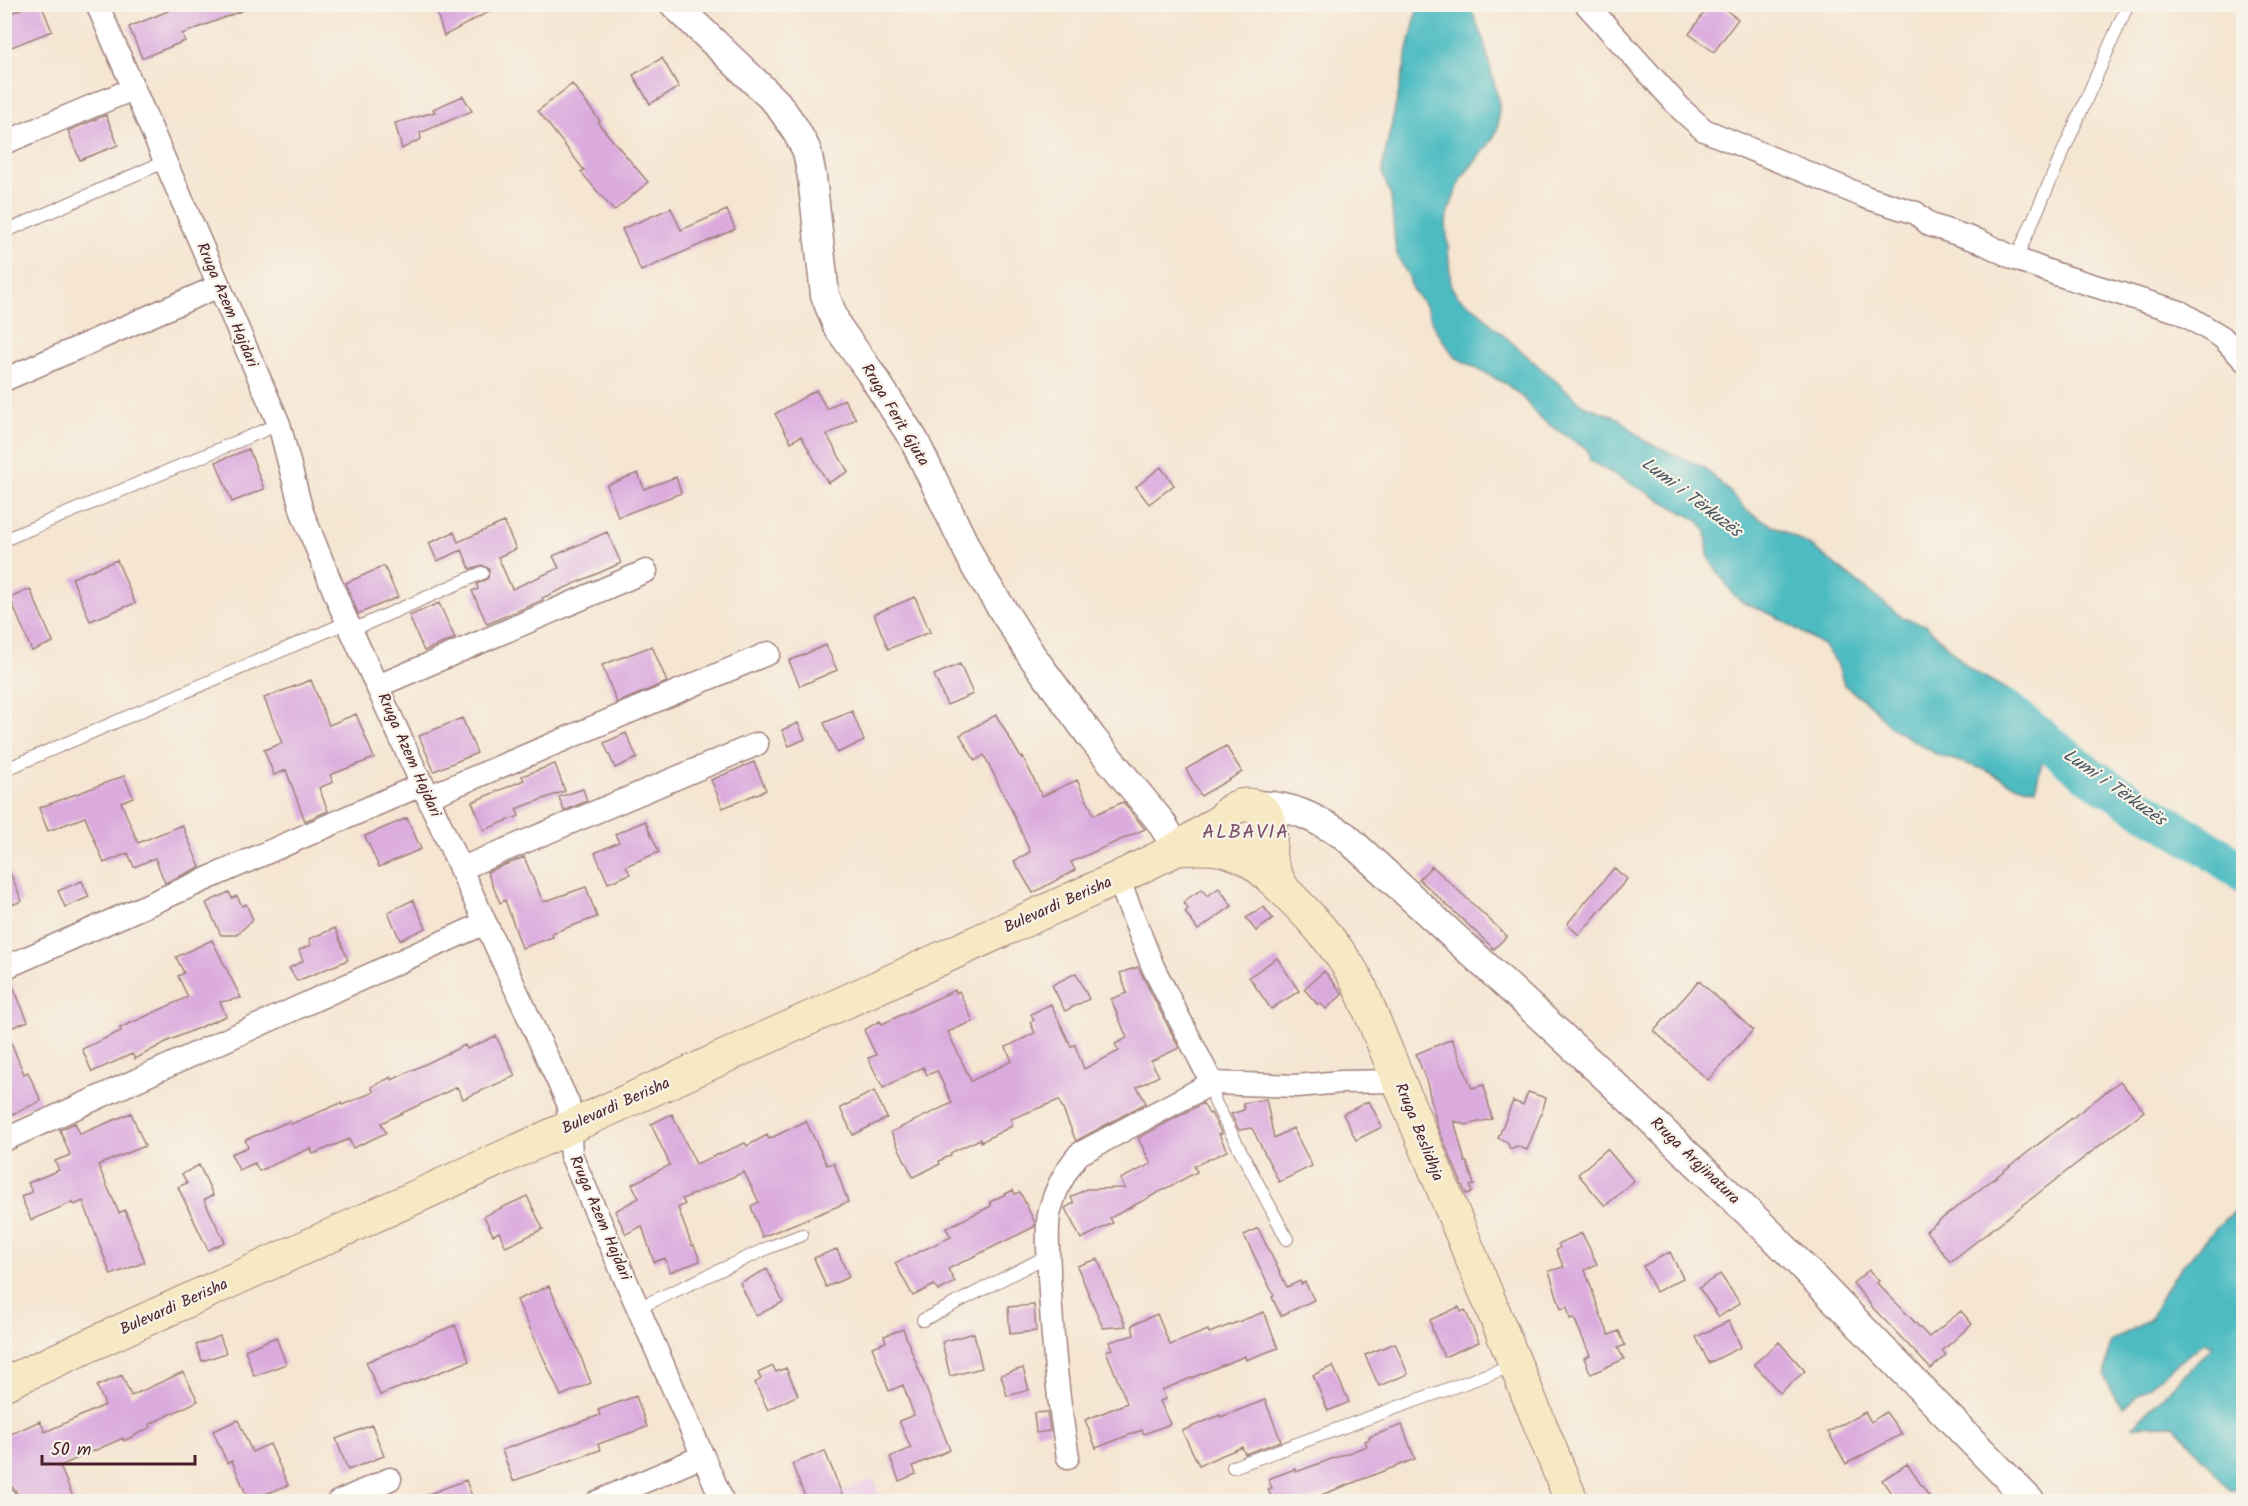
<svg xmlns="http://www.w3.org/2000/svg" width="2248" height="1506" font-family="Kalam,sans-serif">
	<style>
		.built { fill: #eed0e8 }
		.water { fill: #4dbcc2; stroke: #4c6e76; stroke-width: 1.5 }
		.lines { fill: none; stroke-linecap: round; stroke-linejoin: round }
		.river { stroke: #4dbcc2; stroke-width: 38 }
		.building { fill: #dcabde }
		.service-casing { stroke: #a0827e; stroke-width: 14 }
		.minor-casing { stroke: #a0827e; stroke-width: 25 }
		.tertiary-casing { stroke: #a0827e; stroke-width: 31 }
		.secondary-casing { stroke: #a0827e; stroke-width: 35 }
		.service { stroke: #fff; stroke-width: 12 }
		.minor { stroke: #fff; stroke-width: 22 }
		.tertiary { stroke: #fff; stroke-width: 28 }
		.secondary { stroke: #f6e9c3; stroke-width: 33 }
		.labels { text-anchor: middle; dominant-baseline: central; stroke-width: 4.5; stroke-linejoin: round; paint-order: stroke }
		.street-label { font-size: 16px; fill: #4a1f2b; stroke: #f7f3e8 }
		.water-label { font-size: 18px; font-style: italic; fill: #4b5660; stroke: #f7f3e8 }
		.quarter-label { font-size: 20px; letter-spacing: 1.5px; fill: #7d506a; stroke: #f7f3e8 }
	</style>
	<rect width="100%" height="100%" fill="#f7f3e8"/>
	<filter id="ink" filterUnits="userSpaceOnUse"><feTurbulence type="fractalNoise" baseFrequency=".0167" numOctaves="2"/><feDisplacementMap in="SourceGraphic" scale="12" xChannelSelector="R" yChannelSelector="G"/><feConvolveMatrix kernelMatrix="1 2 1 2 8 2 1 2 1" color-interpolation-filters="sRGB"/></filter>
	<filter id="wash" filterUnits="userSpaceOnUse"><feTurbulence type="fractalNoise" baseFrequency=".008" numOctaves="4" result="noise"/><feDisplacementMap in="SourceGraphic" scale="24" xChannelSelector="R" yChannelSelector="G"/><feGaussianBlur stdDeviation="1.35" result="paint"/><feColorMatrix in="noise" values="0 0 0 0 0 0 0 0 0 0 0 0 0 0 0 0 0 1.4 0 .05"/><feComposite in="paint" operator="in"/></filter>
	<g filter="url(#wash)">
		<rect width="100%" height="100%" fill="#f5e5d1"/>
		<path class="built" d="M874,1479L881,1501L815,1502Z"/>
		<path class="water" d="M1418,5H1469L1483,38L1499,103L1498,127L1493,139L1462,177L1448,212L1446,224L1451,286L1457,296L1478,310L1494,327L1583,405L1618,418L1646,442L1703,467L1731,493L1748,512L1814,548L1903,618L1926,625L1971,670L2014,693L2031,710L2052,724L2035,789L2013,784L1983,769L1938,755L1889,726L1873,707L1844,685L1837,663L1823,645L1775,616L1742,602L1734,595L1713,565L1708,555L1706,531L1699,521L1590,461L1588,450L1539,418L1524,399L1506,384L1455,357L1436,330L1426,307L1412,289L1409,277L1398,257L1395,245L1391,196L1383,175V163Z
			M2243,1204L2244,1490H2230L2174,1425L2133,1426L2213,1346L2204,1342L2123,1407L2116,1399L2105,1377L2110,1342L2149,1320L2172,1278L2216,1228Z"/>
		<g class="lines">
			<path class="river" d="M2006,709L2090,776L2209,849L2244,874"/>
		</g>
		<g id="blocks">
			<path class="building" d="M32,4H41L52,31L4,50V16Z
				M185,4L254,6L182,34L185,41L142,58L129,27Z
				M434,4H503L444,36Z
				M1710,4H1717L1738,19L1714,52L1689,34Z
				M662,58L679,87L650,104L633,75Z
				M572,84L600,121L598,123L648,182L614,211L581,172L584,170L538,111Z
				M463,96L472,111L420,133L421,139L402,149L395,123L435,112L433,109Z
				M106,115L118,145L80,160L68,131Z
				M671,208L681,230L727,210L735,229L641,271L622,229Z
				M816,390L827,409L844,399L856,419L827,435L848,472L828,483L801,436L791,442L775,414Z
				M249,449L264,489L232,502L216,462Z
				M1161,467L1174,485L1149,504L1136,487Z
				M638,473L644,489L676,477L681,493L618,517L607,485Z
				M504,522L516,549L498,557L512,589L559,568L553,556L607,532L621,563L542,598L543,600L487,624L472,591L478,589L477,584L488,578L489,569L482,565L470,569L462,550L437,561L429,543L454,532L458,542Z
				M117,560L135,603L90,621L72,578Z
				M384,566L398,597L358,614L346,583Z
				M30,589L53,642L32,651L10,598Z
				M915,597L930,632L888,649L874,614Z
				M439,603L455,638L424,651L409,616Z
				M826,645L837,670L800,686L789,661Z
				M652,646L667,682L617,703L602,665Z
				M960,664L973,694L947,705L934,675Z
				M311,680L329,725L356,714L374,758L330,775L333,782L319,788L328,811L305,821L286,770L274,775L264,750L282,743L264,698Z
				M852,711L864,741L837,753L824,723Z
				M996,715L1021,758L1023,757L1042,796L1077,780L1094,815L1123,802L1145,829L1071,862L1075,870L1033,893L1014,861L1030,852L1012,811L984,755L975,761L960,735Z
				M462,718L477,753L434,771L419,736Z
				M798,723L805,739L789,746L782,730Z
				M626,733L637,758L615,768L604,743Z
				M1226,746L1242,772L1201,796L1186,769Z
				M754,762L766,790L723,808L711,780Z
				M555,764L565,791L516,809L519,816L484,830L472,802L524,780L522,776Z
				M124,776L133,797L121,802L138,843L182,825L200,867L165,883L155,858L134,867L128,853L104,863L85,817L48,831L39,808Z
				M583,789L587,801L564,811L559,797Z
				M407,818L421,849L379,867L365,836Z
				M645,821L659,852L626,866L630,874L608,883L595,853L619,842L615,834Z
				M524,857L543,902L586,887L597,917L552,933L553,937L522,948L505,900L500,903L487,872Z
				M4,859L22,901L4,908Z
				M1432,866L1507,936L1494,949L1419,879Z
				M1614,868L1627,879L1579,935L1567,924Z
				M82,881L89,897L65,907L58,891Z
				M1219,888L1232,906L1198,930L1185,912L1188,909L1183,902L1202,889L1207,896Z
				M229,892L232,898L237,896L242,906L246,904L253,920L236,935H221L206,903Z
				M413,900L426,928L400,940L388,912Z
				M1264,907L1273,919L1256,931L1246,918Z
				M335,928L348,960L297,981L289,968L303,961L299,950L311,945L309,939Z
				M212,940L241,998L220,1002L226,1016L168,1041L135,1059L132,1054L92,1072L82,1049L121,1031L120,1028L188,997L178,976L184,973L176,957Z
				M1277,958L1299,991L1271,1009L1249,977Z
				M1138,967L1179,1048L1151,1061L1159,1076L1137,1087L1146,1103L1076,1141L1059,1100L1011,1119L1012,1126L981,1142L980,1139L950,1153L951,1155L939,1161L940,1164L913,1177L891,1132L952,1103L937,1071L927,1075L923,1067L883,1088L868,1058L876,1055L864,1030L880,1021L882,1024L955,990L956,993L959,991L973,1021L948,1032L971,1081L1012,1061L1006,1047L1035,1033L1030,1022L1034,1020L1031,1014L1051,1004L1071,1046L1075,1045L1084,1069L1119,1051L1115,1044L1127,1038L1111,999L1127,993L1120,973Z
				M1324,971L1343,994L1326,1009L1320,1003L1318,1005L1304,989Z
				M1076,973L1089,999L1065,1011L1052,985Z
				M10,980L28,1021L6,1030L24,1074L28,1072L41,1101L9,1116L5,1106L4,981Z
				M1699,981L1753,1030L1708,1080L1654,1031Z
				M496,1036L515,1076L463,1099L457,1087L381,1123L386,1133L353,1148L349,1139L313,1154L311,1148L259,1171L255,1163L239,1170L231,1154L248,1147L245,1140L290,1121L291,1124L341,1103L342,1105L374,1092L371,1087L391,1077L392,1080L465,1045L467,1049Z
				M1452,1039L1472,1088L1484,1085L1492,1119L1466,1125L1454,1121L1465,1162H1467L1474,1185L1470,1186L1472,1192L1466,1194L1437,1125L1427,1083L1416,1054Z
				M2120,1081L2144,1111L1950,1262L1926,1231Z
				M874,1091L887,1118L853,1135L840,1108Z
				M1528,1092L1546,1098L1542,1112L1527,1150L1517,1146L1510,1149L1507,1142L1498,1138L1513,1101L1523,1105Z
				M1266,1099L1274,1138L1293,1128L1312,1166L1279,1182L1252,1128L1239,1130L1231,1114L1244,1110L1243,1103Z
				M1369,1101L1382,1127L1356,1140L1343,1114Z
				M1203,1103L1209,1114L1211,1113L1222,1134H1219L1227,1151L1194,1166L1197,1172L1110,1218L1113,1223L1081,1239L1065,1208L1074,1203L1071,1197L1086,1189L1125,1188L1120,1179L1151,1164L1138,1138Z
				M131,1113L145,1146L98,1165L119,1213L125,1210L145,1262L111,1275L83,1201L74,1205L73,1202L31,1220L21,1197L32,1192L28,1183L59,1170L55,1161L70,1155L60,1130L75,1123L80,1134Z
				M672,1114L696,1164L745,1143L747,1146L767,1135L769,1139L806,1121L827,1165L834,1163L848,1202L762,1237L751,1206L759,1202L744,1172L682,1199L685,1204L678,1208L692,1246L694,1245L700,1261L670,1272L665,1258L654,1262L642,1226L626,1234L615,1211L639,1198L632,1184L670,1165L651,1124Z
				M1607,1149L1634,1181L1605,1206L1578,1174Z
				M199,1165L213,1195L204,1200L225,1242L208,1250L178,1187L187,1183L182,1174Z
				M1013,1190L1015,1194L1020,1192L1035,1223L1034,1227L948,1269L955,1282L938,1291L934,1285L913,1296L895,1263L951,1237L946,1228L991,1206L990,1202Z
				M527,1196L543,1229L506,1247L499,1232L493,1235L484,1216Z
				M1258,1228L1287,1287L1300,1281L1301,1284L1305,1282L1314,1300L1281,1316L1272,1297L1274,1296L1244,1235Z
				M1582,1233L1597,1264L1585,1270L1601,1316L1609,1335L1619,1331L1625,1345L1618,1348L1624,1359L1591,1374L1584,1358L1590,1355L1574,1318L1570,1319L1567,1307L1561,1309L1549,1271L1564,1267L1556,1250L1560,1248L1558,1244Z
				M837,1249L849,1277L826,1287L814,1258Z
				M1670,1252L1683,1278L1656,1292L1643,1266Z
				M1098,1259L1107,1283L1126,1326L1103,1328L1077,1266Z
				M767,1269L783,1302L756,1316L740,1283Z
				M1869,1270L1879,1281L1877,1283L1929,1337L1961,1311L1972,1324L1942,1351L1946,1355L1931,1369L1874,1309L1853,1283Z
				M1720,1274L1740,1303L1719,1317L1699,1288Z
				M549,1286L577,1347L591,1383L561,1396L517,1300Z
				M1034,1305L1036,1331L1010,1334L1008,1307Z
				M1459,1307L1461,1312L1465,1310L1479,1342L1444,1357L1433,1332L1430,1320Z
				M1264,1312L1278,1348L1246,1360L1245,1356L1162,1390L1166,1399L1160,1401L1170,1424L1144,1434L1142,1430L1096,1448L1085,1420L1127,1403L1106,1351L1112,1349L1109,1342L1134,1335L1132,1325L1157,1314L1170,1345L1208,1330L1209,1333Z
				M1729,1321L1741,1347L1709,1363L1696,1337Z
				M455,1325L469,1361L380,1395L366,1362Z
				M903,1329L950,1450L913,1466L916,1474L899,1481L890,1457L911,1448L899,1421L914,1415L903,1385L889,1391L872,1347L886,1342L884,1336Z
				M974,1333L982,1368L950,1376L942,1342Z
				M220,1336L226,1353L202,1361L196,1345Z
				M276,1337L286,1364L254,1376L245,1350Z
				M1779,1342L1805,1371L1780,1393L1754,1364Z
				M1395,1343L1408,1374L1379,1386L1365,1355Z
				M773,1366L776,1372L786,1368L798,1395L768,1410L755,1383L761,1379L758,1373Z
				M1333,1366L1349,1402L1328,1411L1313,1375Z
				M1023,1368L1029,1390L1007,1396L1001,1375Z
				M183,1372L198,1401L150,1424L151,1427L124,1441L123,1438L60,1466L75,1502H19L16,1491L11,1486L4,1485V1437L40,1421L45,1432L105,1405L97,1386L122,1375L131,1396Z
				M636,1396L647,1427L598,1444L600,1450L513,1481L502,1450L600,1415L598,1410Z
				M1265,1400L1281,1441L1245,1454L1242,1447L1199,1465L1182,1431L1220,1415L1221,1417Z
				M1047,1412L1050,1431L1036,1433L1034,1413Z
				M1865,1412L1871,1422L1886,1412L1902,1434L1846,1464L1828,1432Z
				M238,1420L252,1452L270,1444L288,1485L249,1501L232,1461L227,1463L213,1431Z
				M372,1425L384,1456L348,1470L336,1439Z
				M1402,1425L1415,1459L1303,1502H1273L1268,1489L1272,1488L1268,1479L1295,1469L1296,1472L1367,1446L1365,1441L1370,1439L1369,1437Z
				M825,1451L845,1502H807L792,1464Z
				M1907,1464L1933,1502H1897L1882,1480Z
				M466,1480L474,1502H413V1500Z"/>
		</g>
	</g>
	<g filter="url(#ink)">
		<use href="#blocks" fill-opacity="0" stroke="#a0827e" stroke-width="1.5"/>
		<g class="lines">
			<g class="service-casing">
				<path id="service" d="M4,232L166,161
					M2016,259L2128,4
					M4,540L279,424
					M352,630L482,573
					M4,770L348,622
					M1212,1083L1215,1102L1287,1239
					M638,1308L770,1247L802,1235
					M923,1320L1049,1255
					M1233,1467L1514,1365"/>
			</g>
			<g class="minor-casing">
				<path id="minor" d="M97,4L279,424L302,512L341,608L568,1103L571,1155L723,1502
					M1586,4L1682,110L1704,130L1868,198L1916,213L1930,225L1979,241L2016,259L2056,274L2180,312L2222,337L2244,360
					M4,143L133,89
					M4,380L219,286
					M378,686L646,571
					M428,797L769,653
					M460,869L757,744
					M1118,878L1153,967L1212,1083L1297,1086L1341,1082L1398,1081
					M4,968L423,784
					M4,1140L485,923
					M1068,1457C1057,1397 1052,1335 1049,1274C1049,1255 1046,1234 1049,1215C1054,1192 1064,1172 1079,1154L1212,1083
					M4,1498L6,1502
					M338,1502L390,1479
					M597,1502L703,1456"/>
			</g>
			<g class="tertiary-casing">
				<path id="tertiary" d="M674,4L777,103L794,127L807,151L812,177L825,295L837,326L870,372L914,440L976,568L1032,656L1092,738L1161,822L1177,849
					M1251,805C1292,805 1311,816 1345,836L1606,1077L1771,1234L2031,1502"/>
			</g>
			<g class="secondary-casing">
				<path id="secondary" d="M1270,837C1259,861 1224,862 1221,832C1219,809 1248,796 1264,812C1276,825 1268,841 1270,857C1271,867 1277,878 1282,887
					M1177,849C1198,848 1217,846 1236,854C1251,859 1262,870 1273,880C1306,911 1336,943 1358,982L1572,1502
					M4,1384L1118,878L1177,849L1223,819"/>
			</g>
			<use href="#service" class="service"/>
			<use href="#minor" class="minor"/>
			<use href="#tertiary" class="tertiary"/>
			<use href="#secondary" class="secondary"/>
		</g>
	</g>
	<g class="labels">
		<g class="street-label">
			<text transform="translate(227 305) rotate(67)">Rruga Azem Hajdari</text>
			<text transform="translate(895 415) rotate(59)">Rruga Ferit Gjuta</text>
			<text transform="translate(409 755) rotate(66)">Rruga Azem Hajdari</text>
			<text transform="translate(1058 905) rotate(-24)">Bulevardi Berisha</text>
			<text transform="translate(616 1106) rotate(-24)">Bulevardi Berisha</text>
			<text transform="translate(1419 1132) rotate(68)">Rruga Beslidhja</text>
			<text transform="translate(1695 1161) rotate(44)">Rruga Argjinatura</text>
			<text transform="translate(600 1218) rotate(67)">Rruga Azem Hajdari</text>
			<text transform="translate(174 1307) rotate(-24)">Bulevardi Berisha</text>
		</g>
		<g class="water-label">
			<text transform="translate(1691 498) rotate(37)">Lumi i Tërkuzës</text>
			<text transform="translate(2114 788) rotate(35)">Lumi i Tërkuzës</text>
		</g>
		<g class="quarter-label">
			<text x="1246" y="833">ALBAVIA</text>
		</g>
	</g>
	<rect width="2248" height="1506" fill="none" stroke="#f7f3e8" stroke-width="24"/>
	<path d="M42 1455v9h153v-9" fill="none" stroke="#4a1f2b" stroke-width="3"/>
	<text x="51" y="1455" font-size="18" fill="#4a1f2b" stroke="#f7f3e8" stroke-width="4.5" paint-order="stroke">50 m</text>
</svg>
